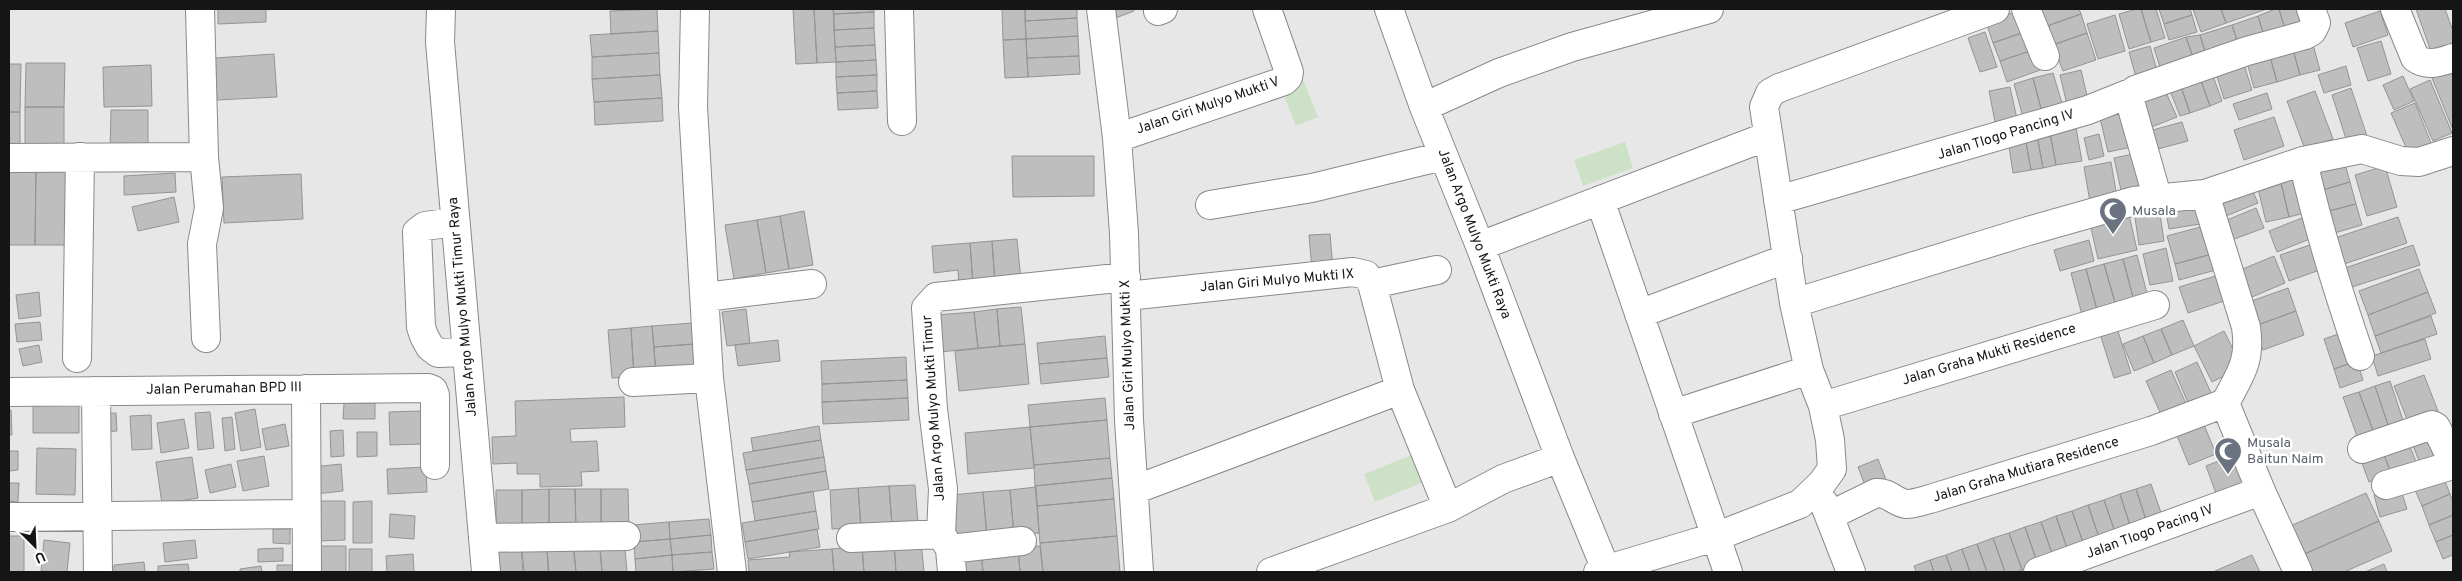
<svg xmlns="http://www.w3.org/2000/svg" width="2462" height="581" font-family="Overpass,sans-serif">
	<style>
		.green { fill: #cde1c7 }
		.building { fill: #bebebf; stroke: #949496 }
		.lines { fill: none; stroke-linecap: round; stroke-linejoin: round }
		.minor-casing { stroke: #89898a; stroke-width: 30 }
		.minor { stroke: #fff; stroke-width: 28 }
		.labels { text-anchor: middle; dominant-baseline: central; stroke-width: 5; stroke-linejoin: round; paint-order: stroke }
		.street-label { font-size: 14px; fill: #151515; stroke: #fff }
		.worship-label { font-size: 14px; fill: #5b616d; stroke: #fff; text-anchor: start }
	</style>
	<rect width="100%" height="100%" fill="#e7e7e8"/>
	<path class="green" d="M1303,80L1318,117L1296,126L1281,89Z
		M1625,142L1633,168L1583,186L1574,160Z
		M1424,450L1435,477L1375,502L1364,474Z"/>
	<path class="building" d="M218,9H266V22L218,24Z
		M657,9L658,31L611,34L610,11Z
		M793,9H814L817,63L796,64Z
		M814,9H833L836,62L817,63Z
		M833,9H874V12L834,14Z
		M1002,9H1025L1026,39L1003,40Z
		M1025,9H1077V18L1025,21Z
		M1112,9H1133L1134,11L1113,19Z
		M2023,9L2030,30L1993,43L1986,22Z
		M2041,9H2079L2081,14L2047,26Z
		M2137,9H2141L2151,42L2129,49L2119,14Z
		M2141,9H2156L2165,38L2151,42Z
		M2159,9H2190L2192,15L2164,24Z
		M2193,9H2221L2226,23L2201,32Z
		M2221,9H2267L2226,23Z
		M2275,9H2279L2286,33L2266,42L2258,16Z
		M2279,9H2304L2310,26L2286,33Z
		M2416,9H2445L2453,31V52L2434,60Z
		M2380,11L2388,35L2353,47L2345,23Z
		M874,12V28L834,30V14Z
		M2081,14L2087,33L2053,45L2047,26Z
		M2115,15L2125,51L2098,59L2087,24Z
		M2192,15L2197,32L2169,40L2164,24Z
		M2258,16L2266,42L2240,50L2232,25Z
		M1077,18L1078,36L1026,39L1025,21Z
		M2232,25L2240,50L2208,61L2200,35Z
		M874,28L875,45L835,47L834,30Z
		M2030,30L2036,49L2000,61L1993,43Z
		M658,31L659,53L592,57L590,35Z
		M1985,32L1997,67L1980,72L1968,38Z
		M2087,33L2096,60L2063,71L2053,45Z
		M2200,35L2208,61L2195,63L2186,37Z
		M1078,36L1079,56L1027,58L1026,39Z
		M2186,37L2195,63L2162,74L2154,48Z
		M1026,39L1028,77L1005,78L1003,40Z
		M2312,41L2320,70L2300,75L2292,46Z
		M2381,41L2391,74L2368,81L2357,48Z
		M875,45L876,60L836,62L835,47Z
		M2150,46L2158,74L2137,81L2129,52Z
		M2292,46L2300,75L2277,82L2269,53Z
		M2036,49L2043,69L2007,82L2000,61Z
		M659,53L660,75L592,79V57Z
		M2269,53L2277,82L2254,88L2246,59Z
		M274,54L277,97L217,100L215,58Z
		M1079,56L1080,74L1028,77L1027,58Z
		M876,60L877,75L836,77V62Z
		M2243,61L2252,90L2224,99L2215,70Z
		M26,63H65L64,107H25Z
		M9,64H21L20,112H9Z
		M151,65L152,106L104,107L103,67Z
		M2346,66L2351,85L2324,93L2318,75Z
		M2453,69V130L2432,78Z
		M2081,70L2089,104L2068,109L2060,75Z
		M2053,73L2064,110L2043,116L2033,78Z
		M2212,73L2222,101L2210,106L2200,78Z
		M660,75L662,98L594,102L592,79Z
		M877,75V91L837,93L836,77Z
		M2403,76L2414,101L2394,110L2383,85Z
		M2033,78L2043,116L2024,121L2014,84Z
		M2200,78L2210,106L2190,113L2180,84Z
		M2430,80L2452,133L2433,141L2410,89Z
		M2180,84L2190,113L2180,116L2169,88Z
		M2010,87L2019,128L1997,132L1989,91Z
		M2164,88L2177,117L2149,128L2137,99Z
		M2351,88L2367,136L2347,142L2332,95Z
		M877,91L878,108L838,110L837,93Z
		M2315,91L2333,139L2305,149L2287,101Z
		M2267,93L2272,109L2239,120L2233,104Z
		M662,98L663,121L595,125L594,102Z
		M2415,103L2431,143L2408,152L2391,113Z
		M25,107H64V144H25Z
		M111,110H148V153H110Z
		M9,112H20V146H9Z
		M2130,112L2137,146L2108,152L2100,118Z
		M2274,117L2284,146L2244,160L2234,130Z
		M2182,122L2188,141L2154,150L2149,131Z
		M2076,128L2082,161L2056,165L2050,133Z
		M2050,133L2056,165L2043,168L2037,135Z
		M2099,134L2104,156L2089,160L2084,138Z
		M2037,135L2043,168L2031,170L2025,137Z
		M2025,137L2031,170L2013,173L2008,140Z
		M2138,153L2146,190L2122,195L2114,158Z
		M1012,156H1094V196L1013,197Z
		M2343,157L2350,182L2319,191L2312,166Z
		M2111,162L2117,197L2090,202L2084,167Z
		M2385,166L2397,207L2367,216L2355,175Z
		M9,167H36L35,245H9Z
		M36,167H71L70,245H35Z
		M2300,170L2309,212L2289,217L2279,174Z
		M175,173L176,192L124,195V176Z
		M301,174L303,219L224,223L222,177Z
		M2279,174L2289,217L2266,222L2256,180Z
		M2350,182L2356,204L2325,212L2319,191Z
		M2251,187L2258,203L2221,218L2215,201Z
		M174,197L179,222L138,231L132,207Z
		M2204,199L2207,223L2169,229L2165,205Z
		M2356,204L2362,225L2331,234L2325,212Z
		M2159,207L2164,241L2139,245L2134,211Z
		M2256,208L2264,228L2229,241L2222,222Z
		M2128,210L2137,250L2098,259L2089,219Z
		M804,211L813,265L789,269L780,216Z
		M780,216L789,269L766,273L757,220Z
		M2307,216L2315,237L2277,252L2269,231Z
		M2398,217L2407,243L2344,264L2335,238Z
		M757,220L766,273L734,279L725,225Z
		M2204,226L2212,254L2175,264L2167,236Z
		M1330,234L1333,268L1312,270L1309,235Z
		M1017,239L1021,281L995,283L992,241Z
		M2089,240L2094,261L2060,271L2054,250Z
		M992,241L995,283L973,285L970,243Z
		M970,243L973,285L959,286L958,270L934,273L932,246Z
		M2316,243L2325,268L2289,281L2280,255Z
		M2413,245L2420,265L2352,287L2345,268Z
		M2166,248L2173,281L2150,285L2143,254Z
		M2212,254L2216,270L2179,280L2175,264Z
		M2137,255L2148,297L2134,301L2123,259Z
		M2274,256L2285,283L2245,300L2233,273Z
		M2123,259L2134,301L2116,306L2104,264Z
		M2104,264L2116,306L2097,310L2086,269Z
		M2086,269L2097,310L2082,315L2071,273Z
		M2419,269L2428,292L2368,315L2359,291Z
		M2219,275L2227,300L2188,313L2179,287Z
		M2288,288L2296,311L2255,326L2246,303Z
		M39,292L41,316L19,319L16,295Z
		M2428,292L2436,313L2375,336L2368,315Z
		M1021,307L1025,344L1000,346L997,309Z
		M746,309L750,343L727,346L722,312Z
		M997,309L1000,346L978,348L974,312Z
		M2296,311L2304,335L2263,350L2255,326Z
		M974,312L978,348L940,352L937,315Z
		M2431,316L2437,334L2381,353L2375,336Z
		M2183,320L2194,346L2172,355L2161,329Z
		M40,322L42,340L17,342L15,324Z
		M693,323L694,344L654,347L652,326Z
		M652,326L656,375L634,377L631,328Z
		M631,328L634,377L612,378L608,330Z
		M2117,328L2131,373L2114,378L2100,334Z
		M2161,329L2172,355L2154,363L2143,336Z
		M2224,331L2242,367L2212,382L2194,346Z
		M2347,331L2357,361L2334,369L2324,339Z
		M1105,336L1107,358L1039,364L1037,343Z
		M2143,336L2154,363L2134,371L2123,344Z
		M2425,339L2431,359L2378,376L2372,356Z
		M778,340L780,361L738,366L735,345Z
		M694,344L696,372L656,375L654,347Z
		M1025,344L1029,384L959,391L955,351Z
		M39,345L42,362L23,366L19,349Z
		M906,357L907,380L822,384L821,361Z
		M1107,358L1109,377L1041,384L1039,364Z
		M2357,361L2363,380L2340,388L2334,369Z
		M2197,362L2212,395L2189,405L2175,372Z
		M2171,370L2188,408L2163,419L2146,381Z
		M2424,375L2438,411L2408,422L2394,386Z
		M907,380L908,398L822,402V384Z
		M2390,381L2404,423L2389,428L2375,386Z
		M2375,386L2389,428L2374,433L2359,392Z
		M2359,392L2374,433L2358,439L2343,397Z
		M624,397L625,427L570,429L571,442L597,441L599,471L581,472L582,486L540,487V474H517V463L493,464L492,437L516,436L515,401Z
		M908,398L909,420L823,424L822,402Z
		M1105,398L1107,420L1030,427L1028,405Z
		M33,403L79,404V433H33Z
		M344,403H375V419H343Z
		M255,409L261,447L241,451L235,413Z
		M9,410H11L12,435H9Z
		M421,411L422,444L390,445L389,412Z
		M210,412L214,448L198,450L195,413Z
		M116,413L117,431L101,432L100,414Z
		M151,415L152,449L132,450L130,416Z
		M2200,415L2216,454L2189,465L2173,426Z
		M232,417L235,449L225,451L222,418Z
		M184,419L189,448L161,453L157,423Z
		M1107,420L1110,458L1034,465L1030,427Z
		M285,424L289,446L266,450L262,429Z
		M819,426L821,440L753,451L751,438Z
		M1030,427L1034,468L968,474L965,433Z
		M2435,429L2446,456L2421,466L2410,438Z
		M343,430L344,456L331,457L330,431Z
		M357,432H377V456L357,457Z
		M2406,437L2417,464L2391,473L2381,447Z
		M821,440L824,457L746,470L743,453Z
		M2381,447L2391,473L2369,482L2359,455Z
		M37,448L76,449L75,495L36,494Z
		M9,451H18V470L9,471Z
		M2239,453L2250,483L2217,496L2206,466Z
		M264,456L269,486L243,491L237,461Z
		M192,457L198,498L162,504L156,462Z
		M824,457L826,471L749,484L746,470Z
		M1110,458L1112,478L1035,486L1034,465Z
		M1878,459L1888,485L1868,493L1858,467Z
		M231,464L236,487L210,493L205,470Z
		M341,464L343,491L315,494L312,467Z
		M426,467L427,492L388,494L387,469Z
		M826,471L829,489L752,502L749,484Z
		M2441,471L2450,494L2422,506L2412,483Z
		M1112,478L1114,499L1037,506L1035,486Z
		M9,483H19L18,502L9,501Z
		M2151,484L2164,521L2148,526L2136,489Z
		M915,485L918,523L892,525L889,486Z
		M889,486L892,525L861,527L858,488Z
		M1036,487L1039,533L1014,535L1010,490Z
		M2400,487L2407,509L2380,517L2374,495Z
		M858,488L861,527L832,529L830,490Z
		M549,489V531H522V490Z
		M549,489H575L576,531H549Z
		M575,489H601V531H576Z
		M601,489H628L629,530L601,531Z
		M2136,489L2148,526L2132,532L2120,494Z
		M496,490H522V531L496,532Z
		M1010,490L1014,535L987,537L983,492Z
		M813,491L816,511L755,521L752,502Z
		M983,492L987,537L955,540L952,495Z
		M2366,493L2379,521L2300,556L2288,527Z
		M2120,494L2132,532L2117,538L2104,500Z
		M2450,494L2453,502V515L2429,525L2422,506Z
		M1114,499L1117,536L1040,543L1037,506Z
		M2104,500L2117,538L2101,543L2088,505Z
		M317,501H345V540L318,541Z
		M372,501V543H353V502Z
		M2088,505L2101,543L2085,548L2072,511Z
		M816,511L819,529L745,542L742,523Z
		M2072,511L2085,548L2069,554L2056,516Z
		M390,514L415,516L414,539L389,537Z
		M2453,515V535L2436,542L2429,525Z
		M2056,516L2069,554L2054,559L2041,522Z
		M709,519L711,535L670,539L669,522Z
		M2379,521L2392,551L2344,572H2308L2300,556Z
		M669,522L670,539L634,542L632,525Z
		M2041,522L2054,559L2038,565L2025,527Z
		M2025,527L2038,565L2022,570L2009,533Z
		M273,529H290V544L273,543Z
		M817,529L820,547L748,559L745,542Z
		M2009,533L2022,570L2016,572H2005L1993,538Z
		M711,535L712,552L672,555L670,539Z
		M2453,535V555L2443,559L2436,542Z
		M9,536H24V572H9Z
		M1117,536L1120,572H1043L1040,543Z
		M1993,538L2005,572H1987L1977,544Z
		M670,539L672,555L635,559L634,542Z
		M44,540L70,543L67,572L41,571Z
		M195,540L197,558L165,562L163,543Z
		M921,541L924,572H896L894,543Z
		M894,543L896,572H864L862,546Z
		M1977,544L1987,572H1970L1962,549Z
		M319,546H346V572H320Z
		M862,546L864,572H834L832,549Z
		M1040,546L1043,572H1020L1018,548Z
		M547,547L548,572H524L522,550Z
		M573,547L576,572H549L547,549Z
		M283,548V561L258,562V549Z
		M521,548L523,572H498L496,550Z
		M600,548L602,572H576L574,550Z
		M625,548L627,572H602L600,550Z
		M1018,548L1020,572H983L981,552Z
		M349,549H372V572H349Z
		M832,549L834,572H749L748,560L790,557L789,552Z
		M1962,549L1970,572H1952L1946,555Z
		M712,552L714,569L673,572L672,555Z
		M981,552L983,572H956L955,554Z
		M413,554L414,572H387L386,556Z
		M672,555L673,572H636L635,559Z
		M1946,555L1952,572H1934L1930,560Z
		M2252,555L2260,572H2215V571Z
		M1930,560L1934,572H1916L1914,566Z
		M144,562L145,572H114V565Z
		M188,564L189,572H158V566Z
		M2384,564L2387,572H2365Z
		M277,565H293V572H277Z
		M261,566L262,572H240V569Z"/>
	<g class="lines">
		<g class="minor-casing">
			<path id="minor" d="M200,9L204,157L209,208L202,244L206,338
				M441,9L440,42L486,572
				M695,9L693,107L709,378
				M899,9L902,121
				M1101,9L1117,138L1124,233L1129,420L1139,572
				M1389,9L1424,107L1480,246L1560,458L1607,572
				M2026,9L2045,56
				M2395,9L2415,58C2428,67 2440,62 2453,58
				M1158,11L1163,9
				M2135,90L2247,51L2305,35L2312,31L2316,23L2311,9
				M1424,107L1499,73L1572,47L1709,9
				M1117,138L1284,81L1288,77L1289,72L1267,9
				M9,158L204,157
				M2303,161C2318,228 2338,292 2360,356
				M2205,194L2246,327C2251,361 2241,373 2225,403L2261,491L2298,572
				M1600,200L1728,572
				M1778,200L2088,110L2128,94L2158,200
				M1210,205L1312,188L1443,156
				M455,222L425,226L417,232L421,327L424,336L430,347L438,353L466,352
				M1480,246L1768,136
				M1372,284L1437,270
				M1127,296L1353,272L1366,275L1372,284L1400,390L1448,508
				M705,297L812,284
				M1794,303L2028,231L2134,201L2205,194L2303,161L2362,149L2401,161L2419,162L2453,151
				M1639,314L1788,258
				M77,358L80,157
				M633,382L709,378L732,572
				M306,389L307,572
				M96,391L98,572
				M9,392L428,388L433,390L435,395V465
				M1823,406L2155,305
				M1673,414L1809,370
				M2362,449L2432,425L2436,427L2453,462
				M2386,485L2453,465
				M1134,490L1400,390
				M1824,503L1851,572
				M1829,516L1876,493C1889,492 1894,502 1906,504C1914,504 1922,501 1930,499L2151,431L2225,403
				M9,517L306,514
				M483,538L626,536
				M851,538L941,534
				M950,549L1022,541
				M952,572L950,549L941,534L943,489L933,409L926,308L936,297L1126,277
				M1271,572L1448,508L1503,479L1560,458
				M1598,572L1715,537L1800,504L1822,483L1832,469L1830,440L1823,406L1809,370L1794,303L1764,107L1770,93L1779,88L1995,9
				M2038,572L2261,491"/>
		</g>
		<use href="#minor" class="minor"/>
	</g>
	<defs>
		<g id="mosque-pin" transform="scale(1.4375)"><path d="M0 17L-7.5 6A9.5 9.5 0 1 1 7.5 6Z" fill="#6b7280" stroke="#fff"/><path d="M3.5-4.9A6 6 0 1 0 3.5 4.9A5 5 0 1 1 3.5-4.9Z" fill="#fff"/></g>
	</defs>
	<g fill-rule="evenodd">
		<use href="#mosque-pin" x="2113" y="211"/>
		<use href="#mosque-pin" x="2228" y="451"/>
	</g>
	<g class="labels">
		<g class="street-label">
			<text transform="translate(1208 106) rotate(-19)">Jalan Giri Mulyo Mukti V</text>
			<text transform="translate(2006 135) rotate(-17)">Jalan Tlogo Pancing IV</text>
			<text transform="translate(1474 234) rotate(69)">Jalan Argo Mulyo Mukti Raya</text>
			<text transform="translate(1277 281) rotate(-5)">Jalan Giri Mulyo Mukti IX</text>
			<text transform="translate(463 307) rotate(-95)">Jalan Argo Mulyo Mukti Timur Raya</text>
			<text transform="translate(1128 355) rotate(-92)">Jalan Giri Mulyo Mukti X</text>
			<text transform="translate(1989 355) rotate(-17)">Jalan Graha Mukti Residence</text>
			<text transform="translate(224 389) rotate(-1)">Jalan Perumahan BPD III</text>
			<text transform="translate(934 408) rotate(-94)">Jalan Argo Mulyo Mukti Timur</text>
			<text transform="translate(2026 470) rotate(-17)">Jalan Graha Mutiara Residence</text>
			<text transform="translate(2150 532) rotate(-20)">Jalan Tlogo Pacing IV</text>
		</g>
		<g class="worship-label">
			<text x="2132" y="211">Musala</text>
			<text x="2247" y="443">Musala<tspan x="2247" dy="16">Baitun Naim</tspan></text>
		</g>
	</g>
	<rect width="2462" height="581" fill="none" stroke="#151515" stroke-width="20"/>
	<g transform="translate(35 546) rotate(156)" stroke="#ffffff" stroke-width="4" paint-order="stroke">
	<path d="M0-4L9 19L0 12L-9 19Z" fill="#151515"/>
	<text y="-8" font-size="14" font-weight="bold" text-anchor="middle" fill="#151515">U</text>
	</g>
</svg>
